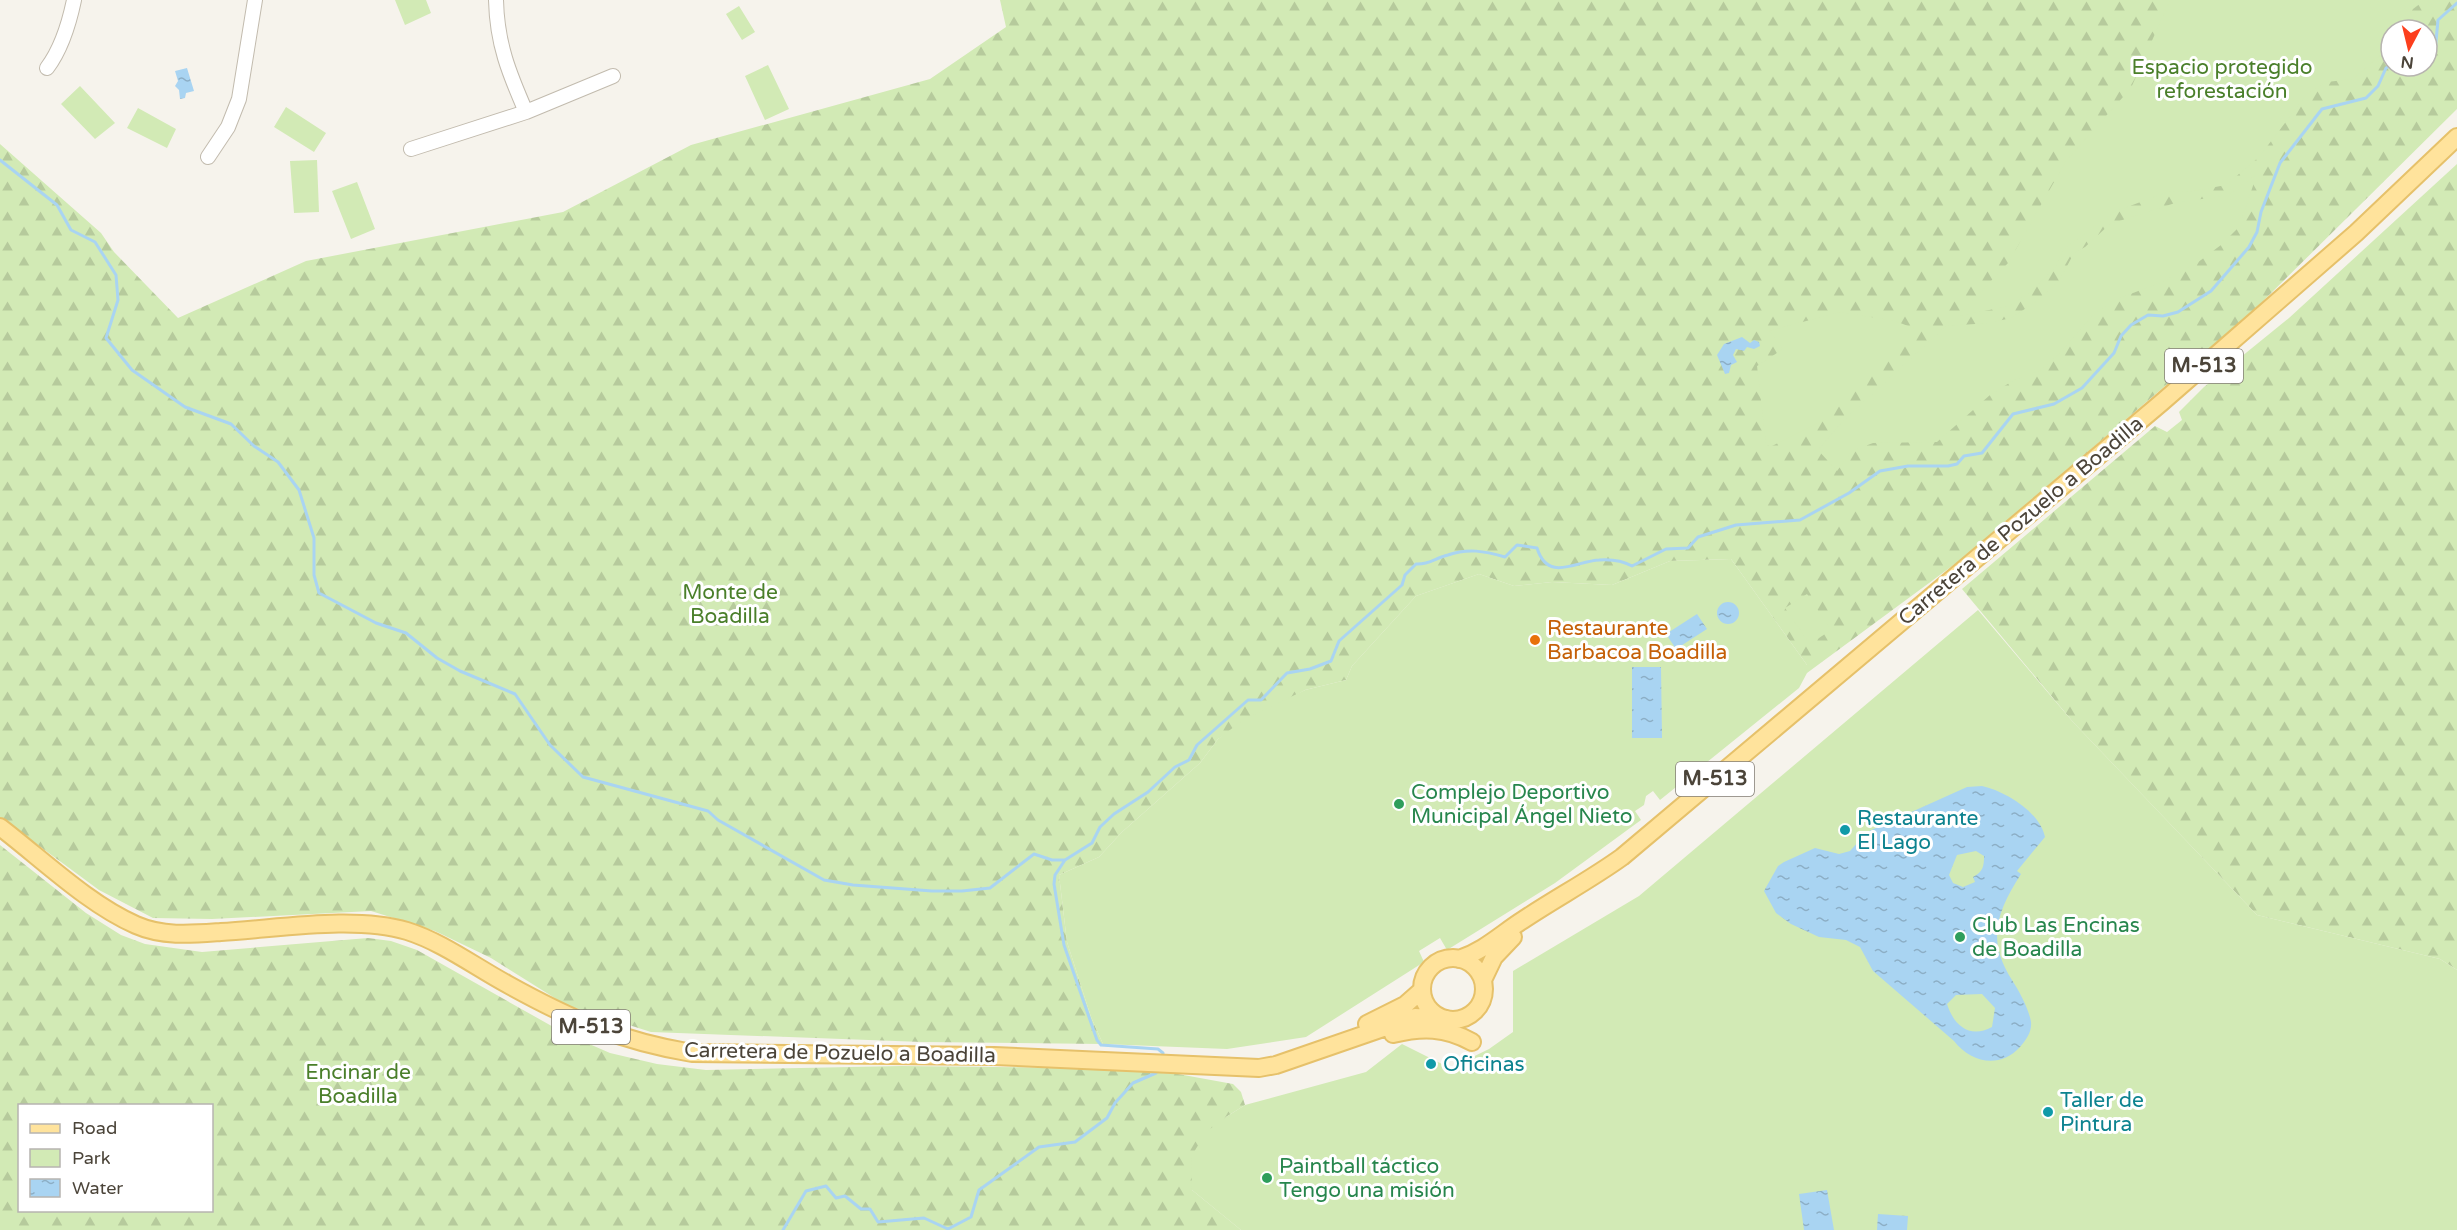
<svg xmlns="http://www.w3.org/2000/svg" width="2457" height="1230" font-family="'Varela Round',sans-serif">
	<style>
		.forest { fill: url(#forest-firs); fill-rule: evenodd }
		.park { fill: #d2eab5 }
		.water { fill: url(#water-ripples); fill-rule: evenodd }
		.lines { fill: none; stroke-linecap: round; stroke-linejoin: round }
		.stream { stroke: #a9d4f2; stroke-width: 3 }
		.minor-casing { stroke: #c2bbae; stroke-width: 16 }
		.major-casing { stroke: #e6c16a; stroke-width: 20 }
		.minor { stroke: #fff; stroke-width: 14 }
		.major { stroke: #ffe39c; stroke-width: 16 }
		.food-dot { fill: #e8710a; stroke: #fff; stroke-width: 2 }
		.leisure-dot { fill: #2e9e5b; stroke: #fff; stroke-width: 2 }
		.culture-dot { fill: #0f9aa8; stroke: #fff; stroke-width: 2 }
		.labels { text-anchor: middle; dominant-baseline: central; stroke-width: 6; stroke-linejoin: round; paint-order: stroke }
		.shield { fill: #fff; stroke: #817c74; stroke-width: 1.5 }
		.shield-label { font-size: 20px; font-weight: bold; fill: #4b4439 }
		.park-label { font-size: 21px; fill: #4a7f2a; stroke: #fff }
		.street-label { font-size: 21px; fill: #4b4439; stroke: #fff }
		.food-label { font-size: 21px; fill: #c56008; stroke: #fff; text-anchor: start }
		.leisure-label { font-size: 21px; fill: #27864d; stroke: #fff; text-anchor: start }
		.culture-label { font-size: 21px; fill: #0d838f; stroke: #fff; text-anchor: start }
	</style>
	<defs>
		<pattern id="forest-firs" width="22" height="20" patternUnits="userSpaceOnUse" patternTransform="scale(1.5)"><rect width="22" height="20" fill="#d2eab5"/><path d="M5 1l3.5 6h-7zM16 11l3.5 6h-7z" fill="#b6ca9c"/></pattern>
		<pattern id="water-ripples" width="26" height="14" patternUnits="userSpaceOnUse" patternTransform="scale(1.5)"><rect width="26" height="14" fill="#a9d4f2"/><path d="M2 4q2-2 4 0t4 0M15 11q2-2 4 0t4 0" fill="none" stroke="#8caec5"/></pattern>
	</defs>
	<rect width="100%" height="100%" fill="#f6f3ec"/>
	<path class="forest" d="M1000,0H2457V109L2253,311L1967,555L1807,673V665L1731,559L1670,561L1612,585L1552,582L1514,586L1479,574L1416,596L1352,666L1346,680L1305,690L1218,739L1200,763L1122,832L1099,857L1059,875L1067,942L1091,1017L1103,1044L922,1042L651,1032L566,1005L491,958L435,931L371,911L212,919L153,918L99,890L0,817V144L101,233L114,252L178,318L306,261L563,212L691,145L930,79L1006,27ZM2391,30H2427V66H2391Z
		M2457,164V970L2440,959L2257,915L2073,722L1962,589L2155,426L2167,432L2182,420L2179,412L2204,387L2289,318Z
		M0,845L86,913L121,935L145,944L202,952L368,938L391,941L417,950L564,1033L610,1053L657,1064L706,1070L902,1066L1077,1068L1178,1074L1233,1084L1241,1092L1245,1105L1226,1117L1192,1190L1241,1230H0ZM20,1106H212V1210H20Z"/>
	<path class="park" d="M395,0H426L431,13L405,25Z
		M2170,0H2425L2413,9L2401,30H2391V46L2353,79L2327,82L2307,94L2259,157L2226,185L2194,191L2167,192L2114,212L2064,249L2055,268L2030,292L2010,306L1958,316L2008,263L2066,161L2131,88Z
		M739,6L755,32L742,40L726,14Z
		M768,65L789,109L765,120L745,76Z
		M80,86L115,123L95,139L61,104Z
		M286,107L326,133L314,152L274,127Z
		M138,108L176,129L167,148L127,128Z
		M317,160L319,212L294,213L290,161Z
		M2257,174L2239,227L2221,245L2197,263L2162,282L2112,301L2093,315L2058,355L2039,371L2014,380L1990,395L1937,442L1873,443L1852,451L1837,471L1818,450L1842,422L1946,326L1989,323L2011,318L2037,301L2059,281L2074,253L2085,247L2110,224L2175,203L2228,195Z
		M357,182L375,229L351,239L332,191Z
		M1840,312L1895,321L1916,329L1826,419L1770,447L1766,444L1757,366L1783,349L1769,331Z
		M1731,559L1807,665V673L1799,688L1660,800L1653,791L1646,796L1644,805L1635,811L1641,820L1555,883L1447,950L1440,938L1419,951L1424,962L1306,1037L1227,1049L1103,1044L1091,1017L1067,942L1059,875L1099,857L1122,832L1200,763L1218,739L1243,720L1305,690L1346,680L1352,666L1416,596L1479,574L1514,586L1552,582L1612,585L1670,561Z
		M1807,594L1831,630L1810,644L1785,608Z
		M1978,610L2073,722L2257,915L2440,959L2457,970V1230H1241L1192,1190L1191,1157L1206,1132L1226,1117L1245,1105L1366,1072L1402,1044L1450,1068L1489,1049L1513,1032V971L1639,896Z"/>
	<path class="water" d="M187,68L194,91L186,93L185,98L180,99L179,90L175,86L178,81L175,71Z
		M1742,337L1750,343L1754,340L1759,342L1760,346L1754,349L1747,347L1744,351L1736,349L1733,355L1737,362L1731,365L1729,373L1725,374L1717,355L1724,344Z
		M1717 613a11 11 0 1 1 22 0a11 11 0 1 1-22 0Z
		M1697,614L1707,629L1676,649L1666,634Z
		M1632,667H1661L1662,738H1632Z
		M1982,786C2005,791 2040,812 2045,837L2017,871L2021,874C1997,912 1986,939 2012,980C2019,991 2029,1009 2031,1022C2032,1032 2026,1040 2020,1047C2000,1069 1971,1063 1954,1041L1873,971L1860,947L1846,940L1819,937L1791,924L1776,913L1764,891L1778,866L1784,862L1815,848L1839,854L1850,851L1867,832L1967,787ZM1976,851L1984,856C1984,866 1983,872 1973,877L1975,882L1963,887L1953,883L1949,875L1957,855ZM1982,994L1995,1008L1992,1027C1970,1039 1954,1026 1947,1004L1956,995Z
		M1827,1190L1834,1230H1804L1799,1194Z
		M1878,1214L1908,1216L1907,1230H1877Z"/>
	<g class="lines">
		<path class="stream" d="M2427,58L2435,52L2438,20L2457,3
			M0,160L57,205L71,230L95,242L116,275L118,300L106,338L132,370L185,407L231,424L254,446L278,462L299,490L314,538V575L319,593L376,623L406,633L437,658L460,671L515,694L550,745L583,777L708,811L718,820L824,880L853,885L932,891H962L990,888L1034,854L1052,860H1065L1092,843L1100,827L1114,814L1148,792L1175,767L1189,760L1197,745L1248,700H1261L1287,673L1310,669L1331,661L1339,641L1402,585L1405,575L1416,564C1429,565 1435,558 1448,555C1468,548 1484,551 1505,557L1517,545L1537,548C1548,583 1576,561 1599,560C1611,559 1621,560 1632,566L1666,549L1688,548L1698,537L1736,525L1800,520L1849,493L1880,471L1908,466H1948L1957,464L1964,456L1982,453L2013,414L2054,404L2082,388L2114,353L2121,336L2131,325L2148,315L2163,316L2178,312L2211,291L2249,247L2257,232L2261,212L2280,163L2322,109L2366,98L2378,86L2386,68L2391,65
			M1065,860L1055,875L1054,884L1064,945L1097,1040L1101,1045L1158,1049L1163,1053V1057
			M783,1230L806,1191L826,1186L836,1198L845,1196L861,1209H870L878,1222L924,1218L948,1229L971,1217L979,1190L1039,1147L1075,1142L1107,1118L1115,1103L1133,1083L1156,1073"/>
		<g class="minor-casing">
			<path id="minor" d="M496,0C497,44 509,73 526,112
				M47,68C62,48 69,24 74,0
				M411,149L526,112L613,76
				M208,157L228,127L239,99L255,0"/>
		</g>
		<g class="major-casing">
			<path id="major" d="M0,827C42,859 88,904 136,925C163,937 193,934 221,932C277,929 353,915 407,931C442,942 474,966 507,984C570,1019 620,1041 692,1053L994,1056L1259,1068L1276,1065L1415,1017L1447,1019
				M1422 989a31 31 0 1 1 62 0a31 31 0 1 1-62 0Z
				M1459,959C1484,951 1501,934 1523,920C1556,898 1590,880 1622,857L2161,403L2356,233L2457,137
				M1483,980L1494,957L1513,937
				M1367,1024L1405,1005L1422,990
				M1393,1034C1422,1027 1445,1027 1472,1042"/>
		</g>
		<use href="#minor" class="minor"/>
		<use href="#major" class="major"/>
	</g>
	<circle class="food-dot" cx="1535" cy="640" r="6"/>
	<g class="leisure-dot">
		<circle cx="1399" cy="804" r="6"/>
		<circle cx="1960" cy="937" r="6"/>
		<circle cx="1267" cy="1178" r="6"/>
	</g>
	<g class="culture-dot">
		<circle cx="1845" cy="830" r="6"/>
		<circle cx="1431" cy="1064" r="6"/>
		<circle cx="2048" cy="1112" r="6"/>
	</g>
	<g class="labels">
		<g class="shield">
			<rect x="2165" y="349" width="78" height="34" rx="4.5"/>
			<rect x="1676" y="762" width="78" height="34" rx="4.5"/>
			<rect x="552" y="1010" width="78" height="34" rx="4.5"/>
		</g>
		<g class="shield-label">
			<text x="2204" y="366">M-513</text>
			<text x="1715" y="779">M-513</text>
			<text x="591" y="1027">M-513</text>
		</g>
		<g class="park-label">
			<text x="2222" y="67">Espacio protegido<tspan x="2222" dy="24">reforestación</tspan></text>
			<text x="730" y="592">Monte de<tspan x="730" dy="24">Boadilla</tspan></text>
			<text x="358" y="1072">Encinar de<tspan x="358" dy="24">Boadilla</tspan></text>
		</g>
		<g class="street-label">
			<text transform="translate(2021 521) rotate(-40)">Carretera de Pozuelo a Boadilla</text>
			<text transform="translate(840 1053) rotate(1)">Carretera de Pozuelo a Boadilla</text>
		</g>
		<g class="food-label">
			<text x="1547" y="628">Restaurante<tspan x="1547" dy="24">Barbacoa Boadilla</tspan></text>
		</g>
		<g class="leisure-label">
			<text x="1411" y="792">Complejo Deportivo<tspan x="1411" dy="24">Municipal Ángel Nieto</tspan></text>
			<text x="1972" y="925">Club Las Encinas<tspan x="1972" dy="24">de Boadilla</tspan></text>
			<text x="1279" y="1166">Paintball táctico<tspan x="1279" dy="24">Tengo una misión</tspan></text>
		</g>
		<g class="culture-label">
			<text x="1857" y="818">Restaurante<tspan x="1857" dy="24">El Lago</tspan></text>
			<text x="1443" y="1064">Oficinas</text>
			<text x="2060" y="1100">Taller de<tspan x="2060" dy="24">Pintura</tspan></text>
		</g>
	</g>
	<rect x="18" y="1104" width="195" height="108" fill="#ffffff" stroke="#b7b4b0" stroke-width="1.5"/>
	<rect x="30" y="1124" width="30" height="9" fill="#ffe39c" stroke="#b7b4b0" stroke-width="1.5"/>
	<text x="72" y="1134" font-size="18" fill="#4b4439">Road</text>
	<rect x="30" y="1149" width="30" height="18" fill="#d2eab5" stroke="#b7b4b0" stroke-width="1.5"/>
	<text x="72" y="1164" font-size="18" fill="#4b4439">Park</text>
	<rect x="30" y="1179" width="30" height="18" fill="url(#water-ripples)" stroke="#b7b4b0" stroke-width="1.5"/>
	<text x="72" y="1194" font-size="18" fill="#4b4439">Water</text>
	<g transform="translate(2409 48) rotate(187)"><circle r="28" fill="#ffffff" stroke="#b7b4b0" stroke-width="1.5"/>
	<path d="M0-4.5L10 22L0 15L-10 22Z" fill="#fc3f1d"/>
	<text y="-9" font-size="16" font-weight="bold" text-anchor="middle" fill="#4b4439">N</text>
	</g>
</svg>
